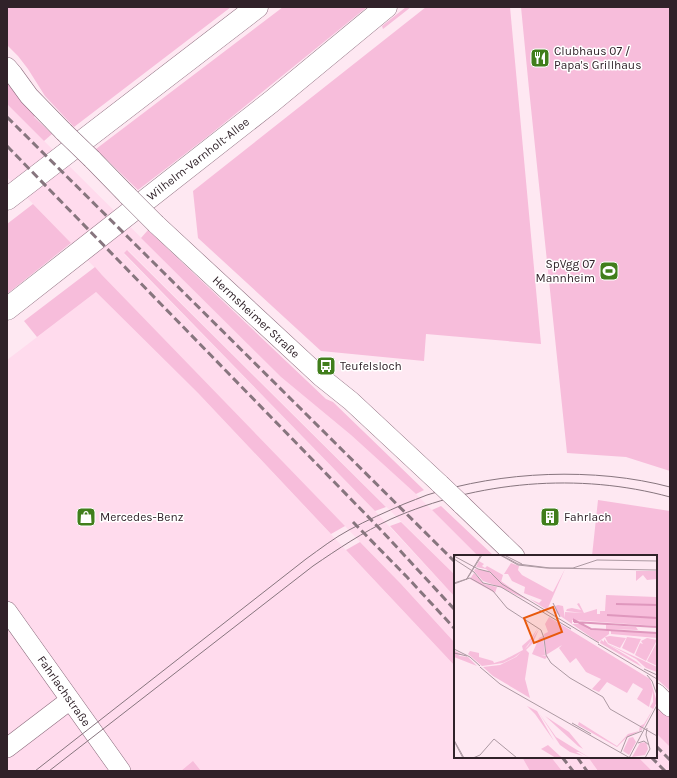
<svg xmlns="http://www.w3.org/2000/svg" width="677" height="778" font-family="Karla,sans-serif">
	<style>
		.built { fill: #ffdbed }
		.green { fill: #f7bddb }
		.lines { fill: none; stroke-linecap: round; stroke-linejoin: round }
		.minor-casing { stroke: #8b6b7c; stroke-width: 20 }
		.major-casing { stroke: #8b6b7c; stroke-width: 23 }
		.minor { stroke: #fff; stroke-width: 19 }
		.major { stroke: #fff; stroke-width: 22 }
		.tram { stroke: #87757e; stroke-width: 1 }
		.rail { stroke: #87757e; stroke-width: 3; stroke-dasharray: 8 4; stroke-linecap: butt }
		.minor-bridge-casing { stroke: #8b6b7c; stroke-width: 20; stroke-linecap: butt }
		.minor-bridge { stroke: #fff; stroke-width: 19 }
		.labels { text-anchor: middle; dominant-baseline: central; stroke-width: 3; stroke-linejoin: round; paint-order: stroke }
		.poi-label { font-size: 12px; fill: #302229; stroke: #fff; text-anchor: start }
		.street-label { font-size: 12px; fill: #302229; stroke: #fff }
		.inset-river { fill: none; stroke: #df97bd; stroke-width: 2 }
		.inset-road { fill: none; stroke: #ac99a2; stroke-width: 1 }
		.view { fill: #e8590c; fill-opacity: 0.15; stroke: #e8590c; stroke-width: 2 }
		.inset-edge { fill: none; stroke: #302229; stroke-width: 2 }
	</style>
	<rect width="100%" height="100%" fill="#fee8f2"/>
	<path class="built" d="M7,104L281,377L351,435L416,494L478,556H455V575L128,250L124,254L375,511L455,597V643L401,584L7,177Z
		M96,292L198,393L455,666V757H522L530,771H7V360Z
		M656,733L670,747V771H652L638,757H656Z
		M551,757H588L598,771H562Z"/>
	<path class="green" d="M7,7H231L74,127L45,96L28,69L18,56L7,45Z
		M283,7H367L207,137L138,190L96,149Z
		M406,7H411L383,29L382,26Z
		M426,7H510L541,344L426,334L424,361L321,351L198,238L193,191Z
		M521,7H670V471L626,457L567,453L529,89Z
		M7,80L36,114L34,117L52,134L44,141L7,104Z
		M33,204L71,243L7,294V224Z
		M148,230L326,399L333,402L424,490L416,494L351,435L281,377L141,238Z
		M127,250L386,507L375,511L124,253Z
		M95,267L102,275L345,526L331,534L198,393L96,292L37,337L24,321Z
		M598,500L670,511V691L656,678V556H592Z
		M441,506L494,556H478L432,510Z
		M401,522L455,575V597L390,526Z
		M360,542L401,584L455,643V666L346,550Z
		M656,705L670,718V747L656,733Z
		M522,757H551L562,771H530Z
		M588,757H638L652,771H598Z
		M193,761L201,771H181Z"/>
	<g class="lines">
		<g class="minor-casing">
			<path id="minor" d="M7,67L13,74L29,96L64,132
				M92,159L128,196
				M156,224L321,377L351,401L440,484
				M461,504L515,556
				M7,611L121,771
				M656,693L670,707
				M7,748L70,700"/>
		</g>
		<g class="major-casing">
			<path id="major" d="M7,199L257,7
				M7,309L271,102L386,7"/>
		</g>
		<use href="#minor" class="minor"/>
		<use href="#major" class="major"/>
		<path class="tram" d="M35,771L306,559C320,549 334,538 349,530C367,520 386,512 404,504C412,501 419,498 427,495C501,471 595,467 670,487
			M49,771L313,566C338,549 363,532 391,519C477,481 579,472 670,497"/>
		<path class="rail" d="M7,117L455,562
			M7,146L381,530L455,610
			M353,522L407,577L455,629
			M656,746L670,760
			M562,757L573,771
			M577,757L587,771
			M651,757L665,771"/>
		<g class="minor-bridge-casing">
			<path id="minor-bridge" d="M64,132L92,159
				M128,196L156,224
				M440,484L461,504"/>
		</g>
		<use href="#minor-bridge" class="minor-bridge"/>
	</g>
	<defs>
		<g id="restaurant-square" transform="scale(1)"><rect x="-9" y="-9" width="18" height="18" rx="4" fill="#417e1c" stroke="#fff"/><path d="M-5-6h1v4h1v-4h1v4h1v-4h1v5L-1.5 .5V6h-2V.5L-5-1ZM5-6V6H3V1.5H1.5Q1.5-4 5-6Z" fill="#fff"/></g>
		<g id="stadium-square" transform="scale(1)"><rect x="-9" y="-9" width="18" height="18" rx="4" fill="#417e1c" stroke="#fff"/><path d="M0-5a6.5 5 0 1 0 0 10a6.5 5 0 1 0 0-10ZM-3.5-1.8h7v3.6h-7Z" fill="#fff"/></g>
		<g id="bus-square" transform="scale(1)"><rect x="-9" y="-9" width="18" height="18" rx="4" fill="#417e1c" stroke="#fff"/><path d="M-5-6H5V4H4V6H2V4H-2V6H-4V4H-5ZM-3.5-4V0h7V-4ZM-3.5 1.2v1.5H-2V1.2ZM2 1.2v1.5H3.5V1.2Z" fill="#fff"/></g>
		<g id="shop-square" transform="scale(1)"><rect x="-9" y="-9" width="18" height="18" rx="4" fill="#417e1c" stroke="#fff"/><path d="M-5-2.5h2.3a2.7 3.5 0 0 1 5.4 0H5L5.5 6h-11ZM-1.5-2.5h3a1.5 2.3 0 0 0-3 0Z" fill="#fff"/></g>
		<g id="building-square" transform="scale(1)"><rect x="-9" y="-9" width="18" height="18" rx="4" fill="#417e1c" stroke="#fff"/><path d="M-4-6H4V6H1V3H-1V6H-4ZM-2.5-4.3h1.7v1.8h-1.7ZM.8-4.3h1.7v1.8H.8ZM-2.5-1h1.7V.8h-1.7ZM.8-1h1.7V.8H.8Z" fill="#fff"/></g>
	</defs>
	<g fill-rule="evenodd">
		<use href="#restaurant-square" x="540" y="58"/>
		<use href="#stadium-square" x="609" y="271"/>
		<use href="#bus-square" x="326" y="366"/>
		<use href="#shop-square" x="86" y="517"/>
		<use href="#building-square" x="550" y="517"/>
	</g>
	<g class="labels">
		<g class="poi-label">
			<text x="554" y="51">Clubhaus 07 /<tspan x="554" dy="14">Papa's Grillhaus</tspan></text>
			<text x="595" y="264" text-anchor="end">SpVgg 07<tspan x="595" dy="14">Mannheim</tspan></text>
			<text x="340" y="366">Teufelsloch</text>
			<text x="100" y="517">Mercedes-Benz</text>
			<text x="564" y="517">Fahrlach</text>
		</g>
		<g class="street-label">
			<text transform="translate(198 159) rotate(-38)">Wilhelm-Varnholt-Allee</text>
			<text transform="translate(256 317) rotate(43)">Hermsheimer Straße</text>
			<text transform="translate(64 691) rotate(55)">Fahrlachstraße</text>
		</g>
	</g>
	<g transform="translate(454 555)">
		<rect width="203" height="203" fill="#fee8f2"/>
		<path d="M25,6L30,9L28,11L31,13L33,11L49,20L47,27L32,14L22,12ZM57,8L65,11L64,15L68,20L99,37L111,14L93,55L76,44L85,48L88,45L67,37L70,38L71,32L58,26L54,19H50ZM21,14L33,16L75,46L46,32L29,26L20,16ZM182,16H203V24L193,25L189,20L182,26ZM20,18L30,29L43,32L41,38L16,24ZM203,34V71L118,65V69H126L136,75L155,76V79L144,87L102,58L101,51L104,50L109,51L111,63V57L129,58L112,56L113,54L118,53L127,55L123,49L125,48L130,58L143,54V59H146V56H151L152,40L202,42ZM95,62L196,124L203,147L189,173L186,171L190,169L199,154L196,152L199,147V136L195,152L183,144L189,134L179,128L173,138L153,127L145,137L138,134L147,124L132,117L122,103L116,108L105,93L108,90L92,100L90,79L94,77L91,69ZM152,70L182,72L184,75L152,74ZM84,73L77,86L70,95L61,102L49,108L28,111L14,99L16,96L25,98V102L39,106L40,108L50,105L69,95L68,91L77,83ZM85,74L75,97L79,88L72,95L75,98L71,124L76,143L39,121L29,112L46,110L62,102L74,91ZM157,76L203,78V83L157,79ZM89,81L91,100H87L94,101L91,104L78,99L85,83ZM151,82L156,81L172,83L166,93L154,88ZM173,82L187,84L180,99L168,93ZM193,83L203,85L192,106L181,100L186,88L189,89L187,86ZM150,84L154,89L203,112V117L192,113L182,104L150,87ZM147,85L183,107L188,112L146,88ZM203,87V111L193,106ZM1,96L10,100L3,99L6,101L14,102L23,111L0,102ZM73,151L83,156L100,186L81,159ZM85,158L102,182L136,203L125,197H122L129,201L116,197L106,190ZM91,161L115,177L129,194L124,191ZM125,167L163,191L174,179L185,176L186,171L189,173H187L189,174L172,183L163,192L124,170ZM179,182L182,187L175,200L169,196L175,183ZM192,187L194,194L191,200L178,202L186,188ZM94,190L106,201L109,203H102L87,194Z" fill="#f7bddb"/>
		<path class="inset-river" d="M162,49L203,50M153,60L203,63M120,67V65L137,74L203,78M120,67L203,72"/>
		<path class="inset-road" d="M46,0L64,10L92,13L203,15M47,0L64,9L96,13H119L143,5L203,6M50,0L68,9M0,1L24,14L36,17L48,29L145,88M0,4L20,17L29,28L47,32L117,74M12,25L27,0M0,28L16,23L39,36L53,53L87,75L90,83L92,100L97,108L116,123L149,142L156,154L203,181M0,29L13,24L28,0M99,48L106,62M144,89L203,124M0,94L16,102L26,111M0,98L13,101M26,112L46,129L176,203M190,114L203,120M193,120L198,126L203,140M118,168L137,179M0,185L10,203M0,186L9,203M184,188L190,186L195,190M167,197L173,182L188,176M19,203L26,200L40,184L63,203M175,203L203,150M191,203L196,194L192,180L193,173"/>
		<path class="view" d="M99,52L108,77L80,88L70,63Z"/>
		<rect width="203" height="203" class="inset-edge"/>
	</g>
	<rect width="677" height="778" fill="none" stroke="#302229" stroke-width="16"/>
</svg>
